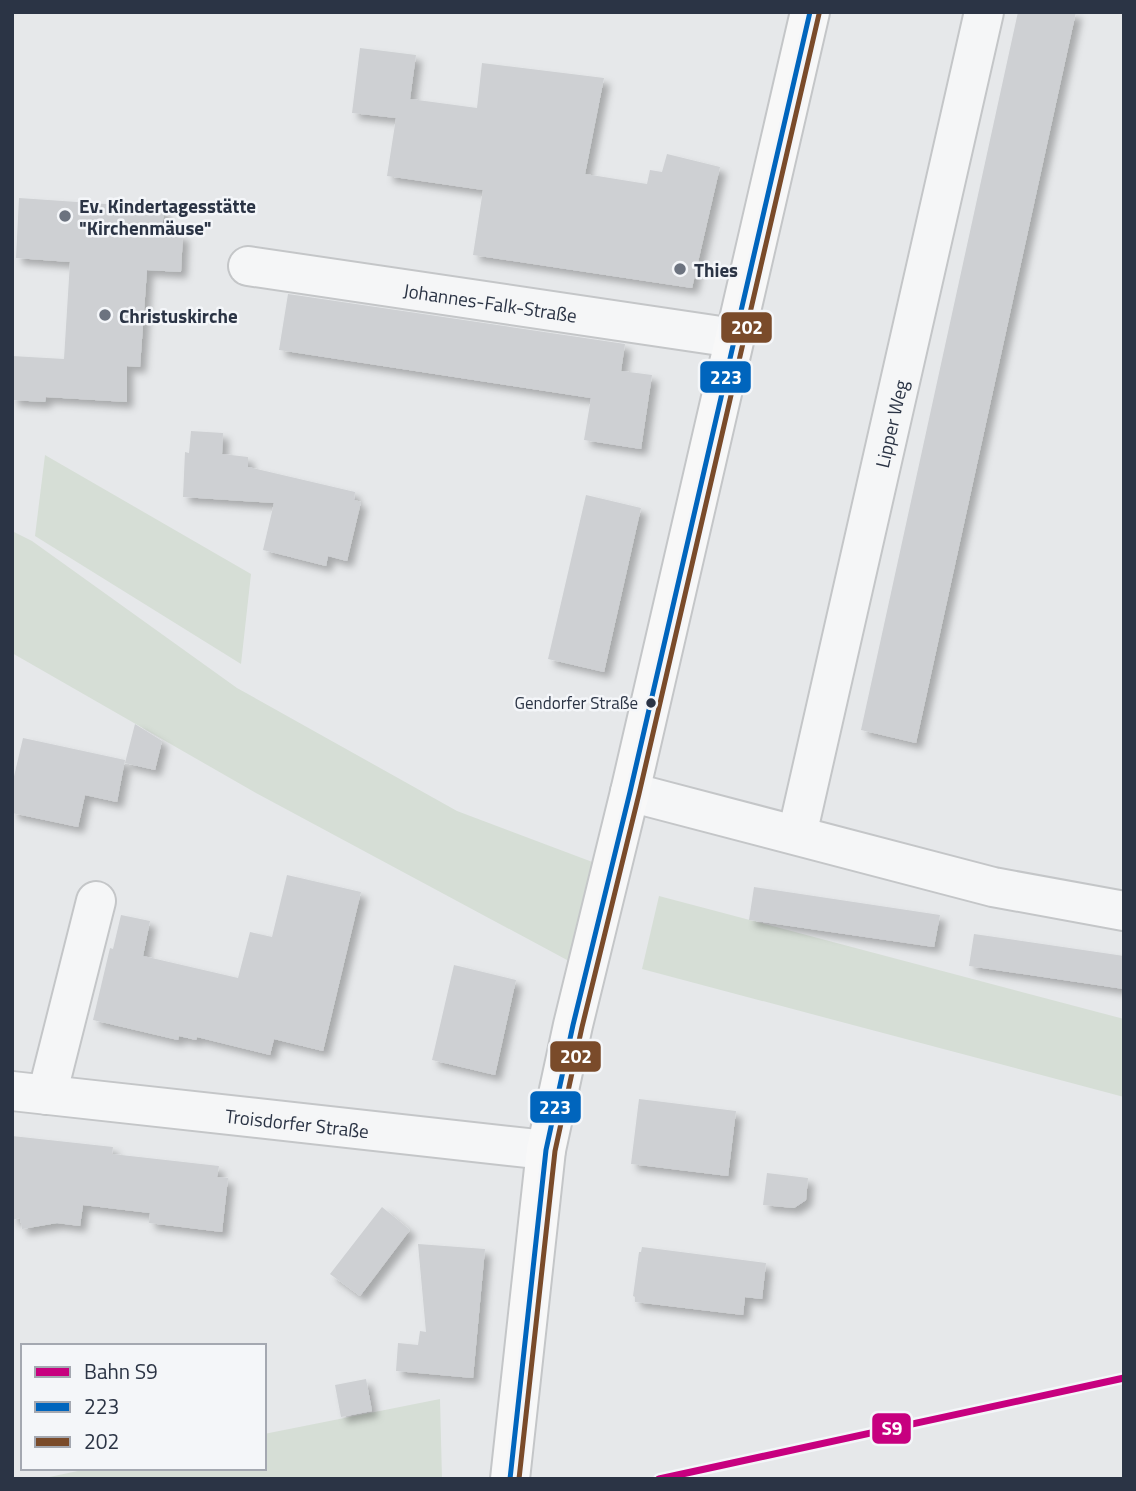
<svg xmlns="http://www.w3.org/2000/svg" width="1136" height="1491" font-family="'Titillium Web',sans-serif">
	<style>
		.green { fill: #d6ded6 }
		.building { fill: #ced0d3; filter: url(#shadow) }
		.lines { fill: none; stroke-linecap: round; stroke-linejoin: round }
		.street-casing { stroke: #c4c6c8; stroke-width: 42 }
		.secondary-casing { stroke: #c4c6c8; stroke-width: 42 }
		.street { stroke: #f5f6f7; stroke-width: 38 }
		.secondary { stroke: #f8f8f8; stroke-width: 38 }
		.bus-1-casing { stroke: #f4f6f9; stroke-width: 10 }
		.bus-2-casing { stroke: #f4f6f9; stroke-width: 10 }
		.bus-1 { stroke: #0065bd; stroke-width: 5 }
		.bus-2 { stroke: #7a4b2a; stroke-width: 5 }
		.rail-1-casing { stroke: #f4f6f9; stroke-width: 12 }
		.rail-1 { stroke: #c7007f; stroke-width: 7 }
		.poi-dot { fill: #6c737f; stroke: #f4f6f9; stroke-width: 2.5 }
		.bus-dot { fill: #2b3445; stroke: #f4f6f9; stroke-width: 2.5 }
		.labels { text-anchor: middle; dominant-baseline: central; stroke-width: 5; stroke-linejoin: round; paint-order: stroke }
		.bus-label { font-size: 17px; fill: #2b3445; stroke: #f4f6f9; text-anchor: end }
		.poi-label { font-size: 19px; font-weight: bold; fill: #2b3445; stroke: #f4f6f9; text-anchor: start }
		.street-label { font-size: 19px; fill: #2b3445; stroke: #f4f6f9 }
		.line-badge { stroke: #f4f6f9; stroke-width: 2.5 }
		.badge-label { font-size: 19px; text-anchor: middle; font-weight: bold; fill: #fff }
	</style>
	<defs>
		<filter id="shadow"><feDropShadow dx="6" dy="6" stdDeviation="3.5" flood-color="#0004"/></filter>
	</defs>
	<rect width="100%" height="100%" fill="#e6e8ea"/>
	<path class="green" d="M45,455L251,574L241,664L35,536Z
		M12,531L32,541L237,688L457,811L603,866L580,967L256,793L12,653Z
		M659,896L1124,1019V1097L642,969Z
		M440,1399L442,1479H40L92,1468H264V1434Z"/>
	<path class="building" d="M1018,12H1076L916,743L861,730Z
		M360,48L416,55L410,99L477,108L482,63L604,78L585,174L647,184L650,170L662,172L667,154L720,167L692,288L473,255L483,190L387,176L396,118L352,113Z
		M19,198L164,208L162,233L183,234L181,272L147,270L140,367L127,366V402L46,397L45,402L12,400V356L64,359L70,262L16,258Z
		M288,294L625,344L621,371L652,375L641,449L584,440L591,398L279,350Z
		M191,431L223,433L222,454L248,457V467L355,492L354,500L361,502L347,561L328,556L326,566L263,550L274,503L183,497L185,452L189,453Z
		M586,495L641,508L604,672L548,659Z
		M135,724L162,741L155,770L125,763Z
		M23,738L125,760L117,802L85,795L78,827L12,813V785Z
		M287,875L361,892L323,1051L274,1039L270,1055L197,1037L196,1040L179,1036L178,1040L93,1020L110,948L113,949L121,915L150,921L143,956L238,978L250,932L272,937Z
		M754,887L940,915L934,947L749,920Z
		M974,934L1124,956V989L969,966Z
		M454,965L516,980L495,1075L432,1060Z
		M639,1099L736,1111L728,1176L631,1164Z
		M12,1136L113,1147L112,1154L219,1166L217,1177L228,1178L222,1232L149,1223L150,1213L83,1205L80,1226L57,1223L22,1229L20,1218L12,1220Z
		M767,1173L808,1178L806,1200L794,1208L763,1205Z
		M382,1207L410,1230L360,1296L330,1274Z
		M418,1244L485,1249L473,1378L396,1371L398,1343L418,1345L420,1331L426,1332Z
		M642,1247L766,1263L762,1299L745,1297L743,1315L635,1302V1297L633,1296L639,1252H641Z
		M366,1379L372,1411L341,1417L335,1385Z"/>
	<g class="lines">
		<g class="street-casing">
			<g id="street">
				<path id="s1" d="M248,266L734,338"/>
				<path d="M630,792L993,887L1124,911"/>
				<path id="s2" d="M797,835L984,12"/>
				<path id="s3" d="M12,1091L546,1150"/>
				<path d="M47,1095L96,901"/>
			</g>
		</g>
		<g class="secondary-casing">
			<path id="secondary" d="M510,1479L546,1150L573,1025L630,792L810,12"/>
		</g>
		<use href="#street" class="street"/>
		<use href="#secondary" class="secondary"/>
		<g class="bus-1-casing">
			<path id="bus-1" d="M510,1479L546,1150L573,1025L630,792L810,12"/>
		</g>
		<g class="bus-2-casing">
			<path id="bus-2" d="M519,1479L555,1151L582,1027L639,794L819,14"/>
		</g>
		<use href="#bus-1" class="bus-1"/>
		<use href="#bus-2" class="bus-2"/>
		<g class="rail-1-casing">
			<path id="rail-1" d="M659,1479L1124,1378"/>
		</g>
		<use href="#rail-1" class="rail-1"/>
	</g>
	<g class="poi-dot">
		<circle cx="65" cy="216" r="7"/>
		<circle cx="680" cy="269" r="7"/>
		<circle cx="105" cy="315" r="7"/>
	</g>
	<circle class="bus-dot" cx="651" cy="703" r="6"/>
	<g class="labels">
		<g class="bus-label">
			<text x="638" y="703">Gendorfer Straße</text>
		</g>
		<g class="poi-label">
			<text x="79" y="205">Ev. Kindertagesstätte<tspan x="79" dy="22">"Kirchenmäuse"</tspan></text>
			<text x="694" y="269">Thies</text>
			<text x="119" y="315">Christuskirche</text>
		</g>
		<g class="street-label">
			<text stroke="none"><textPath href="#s1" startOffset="245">Johannes-Falk-Straße</textPath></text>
			<text stroke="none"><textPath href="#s2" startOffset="422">Lipper Weg</textPath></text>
			<text stroke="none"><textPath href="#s3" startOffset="287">Troisdorfer Straße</textPath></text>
		</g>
	</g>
	<g class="line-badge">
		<rect x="720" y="311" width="53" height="33" rx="7" fill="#7a4b2a"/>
		<rect x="699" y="360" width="53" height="34" rx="7" fill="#0065bd"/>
		<rect x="549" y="1040" width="53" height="33" rx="7" fill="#7a4b2a"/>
		<rect x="529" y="1090" width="53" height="34" rx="7" fill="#0065bd"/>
		<rect x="871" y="1412" width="41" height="33" rx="7" fill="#c7007f"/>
	</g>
	<g class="badge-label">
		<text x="747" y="334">202</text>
		<text x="726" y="384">223</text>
		<text x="576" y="1063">202</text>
		<text x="555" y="1114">223</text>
		<text x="892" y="1435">S9</text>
	</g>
	<rect width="1136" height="1491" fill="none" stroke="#2b3445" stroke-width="28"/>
	<rect x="21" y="1344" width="245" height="126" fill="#f4f6f9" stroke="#a4a8b1" stroke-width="2"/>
	<rect x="35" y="1367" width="35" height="10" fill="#c7007f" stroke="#a4a8b1" stroke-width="2"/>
	<text x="84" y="1379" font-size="21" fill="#2b3445">Bahn S9</text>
	<rect x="35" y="1402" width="35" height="10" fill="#0065bd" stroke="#a4a8b1" stroke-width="2"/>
	<text x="84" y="1414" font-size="21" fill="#2b3445">223</text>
	<rect x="35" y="1437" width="35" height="10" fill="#7a4b2a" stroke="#a4a8b1" stroke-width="2"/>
	<text x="84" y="1449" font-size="21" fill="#2b3445">202</text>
</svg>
